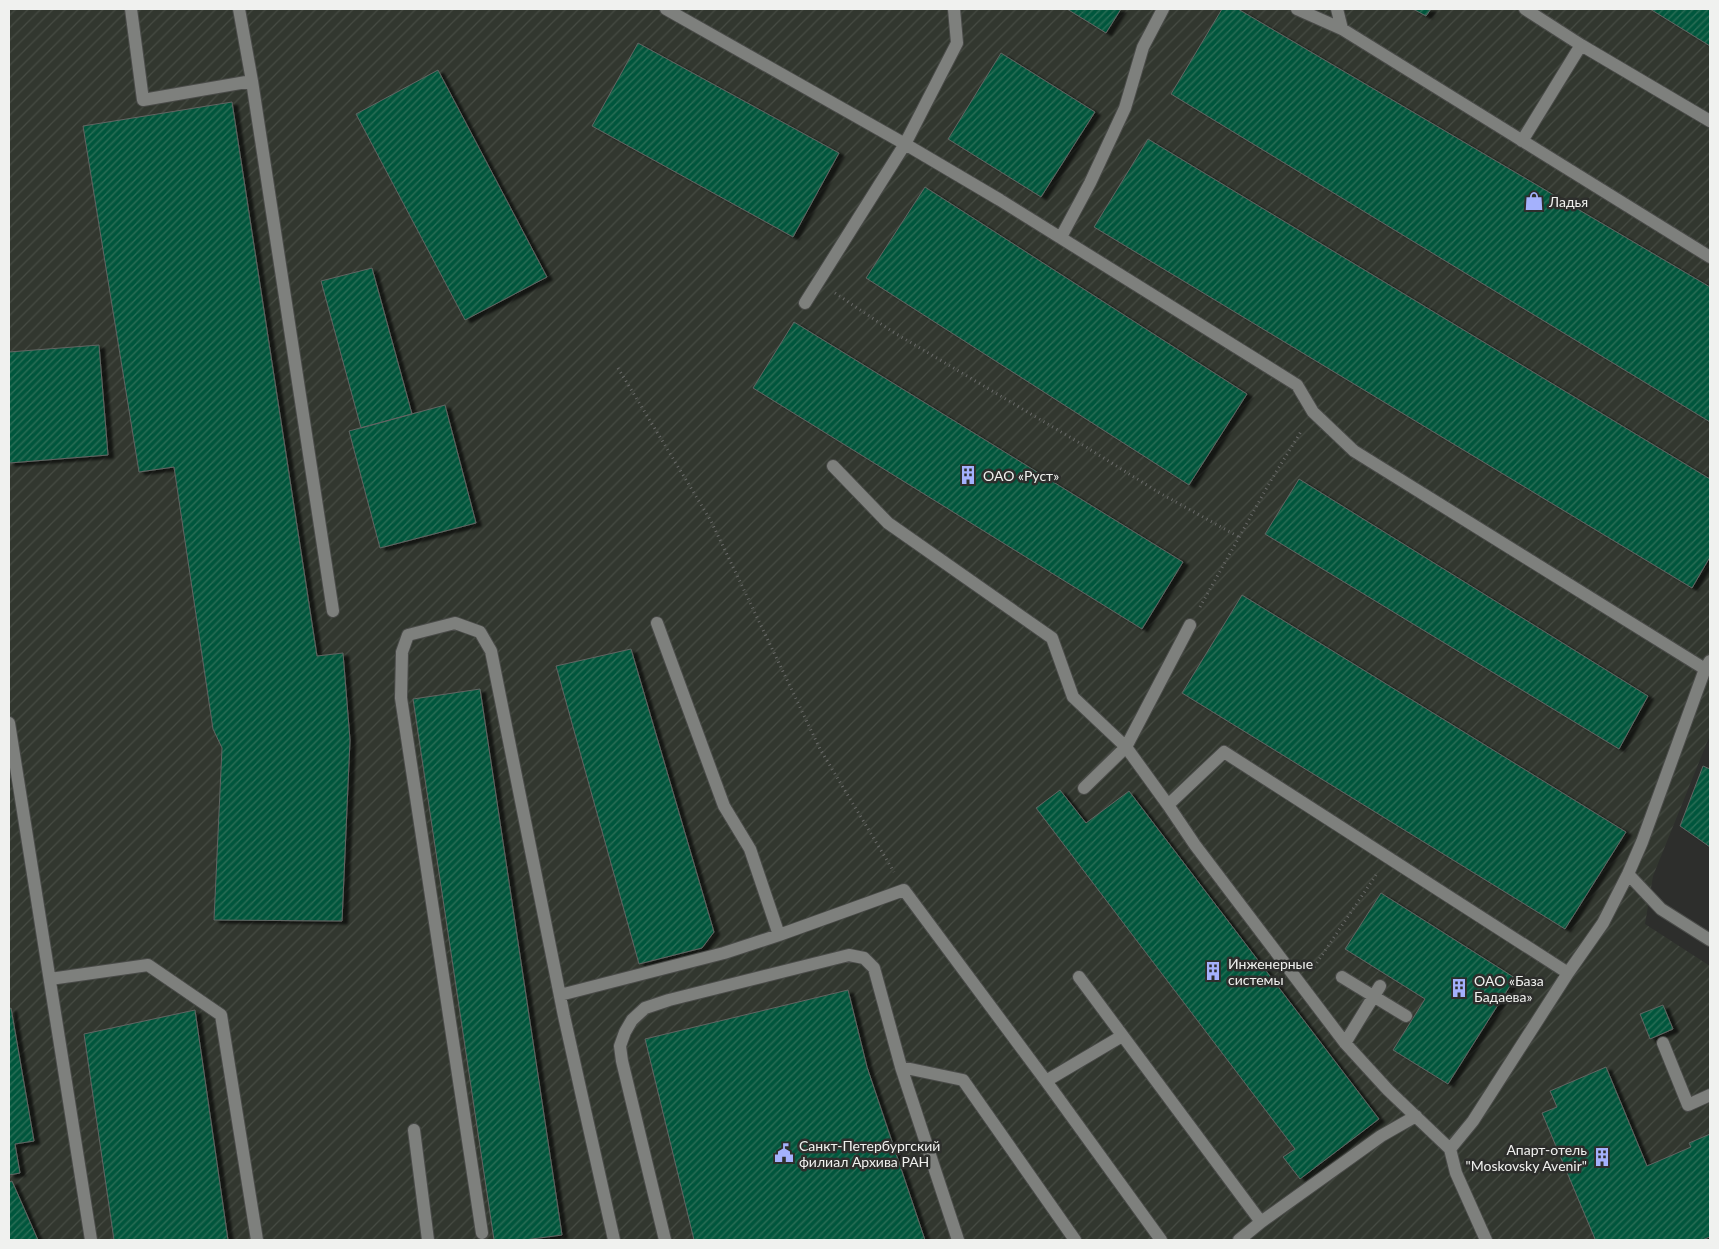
<svg xmlns="http://www.w3.org/2000/svg" width="1719" height="1249" font-family="Lato,sans-serif">
	<style>
		.industrial { fill: url(#industrial-furrows) }
		.building { fill: url(#building-hatch); stroke: #616563; filter: url(#shadow) }
		.lines { fill: none; stroke-linecap: round; stroke-linejoin: round }
		.minor-casing { stroke: #4a4b49; stroke-width: 14 }
		.path { stroke: #696a68; stroke-width: 3; stroke-dasharray: 1 4; stroke-linecap: butt }
		.minor { stroke: #7e807d; stroke-width: 12 }
		.labels { text-anchor: middle; dominant-baseline: central; stroke-width: 5; stroke-linejoin: round; paint-order: stroke }
		.poi-label { font-size: 14px; fill: #f0f1ef; stroke: #2d2e2c; text-anchor: start }
	</style>
	<defs>
		<pattern id="industrial-furrows" width="10" height="10" patternUnits="userSpaceOnUse" patternTransform="scale(1.25)"><rect width="10" height="10" fill="#32372f"/><path d="M-1 1l2-2M0 10L10 0M9 11l2-2" fill="none" stroke="#464b43"/></pattern>
		<pattern id="building-hatch" width="6" height="6" patternUnits="userSpaceOnUse" patternTransform="scale(1.25)"><rect width="6" height="6" fill="#06573d"/><path d="M-1 1l2-2M0 6l6-6M5 7l2-2" fill="none" stroke="#2b7059"/></pattern>
		<filter id="shadow"><feDropShadow dx="5.5" dy="3" stdDeviation="1" flood-color="#0009"/></filter>
	</defs>
	<rect width="100%" height="100%" fill="#2d2e2c"/>
	<path class="industrial" d="M9,9H1710V735L1653,876L1645,924L1710,966V1239L1706,1240H9Z"/>
	<path class="building" d="M1067,9H1121L1106,33Z
		M1222,9H1238L1710,287V422L1171,94Z
		M1413,9H1431L1426,16Z
		M1650,9H1710V46Z
		M638,43L839,153L793,237L592,126Z
		M1001,53L1095,112L1041,197L948,139Z
		M438,70L547,277L465,320L356,114Z
		M232,102L317,656L343,653L350,740L342,921L214,920L222,748L213,729L174,467L139,472L83,126Z
		M1148,139L1710,479V557L1692,588L1094,227Z
		M925,187L1247,394L1189,485L866,278Z
		M372,268L412,414L361,428L321,281Z
		M794,322L1183,562L1142,629L753,388Z
		M99,345L108,455L9,463V352Z
		M445,405L476,523L380,548L349,431Z
		M1299,479L1648,696L1619,749L1265,534Z
		M1242,595L1626,832L1565,929L1182,693Z
		M631,649L714,932L702,948L639,964L556,666Z
		M480,689L562,1235L524,1240H494L413,699Z
		M1703,766L1710,769V847L1680,826Z
		M1060,790L1086,823L1129,791L1379,1119L1300,1179L1283,1157L1295,1149L1036,808Z
		M1381,893L1515,978L1448,1084L1393,1050L1425,999L1345,949Z
		M848,990L867,1067L925,1240H694L645,1039Z
		M1663,1005L1673,1029L1650,1039L1640,1014Z
		M11,1008L34,1141L15,1144L20,1173L9,1175V1009Z
		M195,1010L228,1240H114L84,1034Z
		M1606,1067L1647,1166L1691,1147L1689,1143L1710,1134V1237L1702,1240H1593L1595,1239L1542,1113L1557,1107L1550,1091Z
		M12,1181L38,1240H9V1182Z"/>
	<g class="lines">
		<g class="minor-casing">
			<path id="minor" d="M131,9L143,100L252,81
				M239,9L252,81L333,611
				M666,9L905,144L1000,200L1297,385L1313,412L1354,451L1705,669
				M1297,9L1342,29L1710,257
				M1337,9L1342,29
				M1525,9L1581,45L1710,121
				M1522,141L1581,45
				M1061,237L1090,183L1125,108L1143,47L1163,9
				M805,303L905,144L957,43L954,9
				M833,466L888,523L1052,638L1073,697L1126,747L1168,805
				M657,623L724,806L750,849L779,935
				M9,723L91,1240
				M1084,788L1126,747L1190,625
				M1628,874L1661,909L1710,940
				M1079,977L1261,1222
				M1342,977L1406,1016
				M50,979L148,965L221,1015L257,1240
				M560,995L724,953L779,935L904,890L1046,1081L1161,1240
				M1345,1043L1380,986
				M1663,1043L1688,1105L1710,1095
				M901,1067L963,1080L1075,1240
				M1046,1081L1122,1036
				M414,1130L428,1240
				M1450,1149L1388,1090L1345,1043L1195,845L1168,805L1224,752L1568,973
				M482,1233L401,698L402,652L408,635L455,623L480,632L491,651L564,1016L614,1240
				M665,1240L622,1061L620,1046L625,1032L632,1020L645,1008L669,1000L849,955L864,958L874,968L901,1067L958,1240
				M1239,1240L1261,1222L1381,1136L1416,1116
				M1486,1240L1456,1173L1450,1149L1473,1121L1568,973L1603,923L1628,874L1642,842L1705,669L1710,661"/>
		</g>
		<path class="path" d="M835,293L893,332L1078,442L1158,492L1239,537
			M618,368L711,521L820,749L894,872
			M1200,607L1270,482L1302,430
			M1314,967L1376,875"/>
		<use href="#minor" class="minor"/>
	</g>
	<defs>
		<g id="shop-bare" transform="scale(1.5)"><path d="M-5-2.5h2.3a2.7 3.5 0 0 1 5.4 0H5L5.5 6h-11ZM-1.5-2.5h3a1.5 2.3 0 0 0-3 0Z" fill="#a4b1fc" stroke="#2d2e2c" stroke-width="2.5" paint-order="stroke"/></g>
		<g id="building-bare" transform="scale(1.5)"><path d="M-4-6H4V6H1V3H-1V6H-4ZM-2.5-4.3h1.7v1.8h-1.7ZM.8-4.3h1.7v1.8H.8ZM-2.5-1h1.7V.8h-1.7ZM.8-1h1.7V.8H.8Z" fill="#a4b1fc" stroke="#2d2e2c" stroke-width="2.5" paint-order="stroke"/></g>
		<g id="civic-bare" transform="scale(1.5)"><path d="M-.6-6.5H3V-4.5H.6V-3L4-1V1h2V6H-6V1h2V-1L-.6-3ZM-1.2 2.5V6h2.4V2.5Z" fill="#a4b1fc" stroke="#2d2e2c" stroke-width="2.5" paint-order="stroke"/></g>
	</defs>
	<g fill-rule="evenodd">
		<use href="#shop-bare" x="1534" y="201"/>
		<use href="#building-bare" x="968" y="475"/>
		<use href="#building-bare" x="1213" y="971"/>
		<use href="#building-bare" x="1459" y="988"/>
		<use href="#civic-bare" x="784" y="1153"/>
		<use href="#building-bare" x="1602" y="1157"/>
	</g>
	<g class="labels">
		<g class="poi-label">
			<text x="1549" y="201">Ладья</text>
			<text x="983" y="475">ОАО «Руст»</text>
			<text x="1228" y="963">Инженерные<tspan x="1228" dy="16">системы</tspan></text>
			<text x="1474" y="980">ОАО «База<tspan x="1474" dy="16">Бадаева»</tspan></text>
			<text x="799" y="1145">Санкт-Петербургский<tspan x="799" dy="16">филиал Архива РАН</tspan></text>
			<text x="1587" y="1149" text-anchor="end">Апарт-отель<tspan x="1587" dy="16">"Moskovsky Avenir"</tspan></text>
		</g>
	</g>
	<rect width="1719" height="1249" fill="none" stroke="#f0f1ef" stroke-width="20"/>
</svg>
